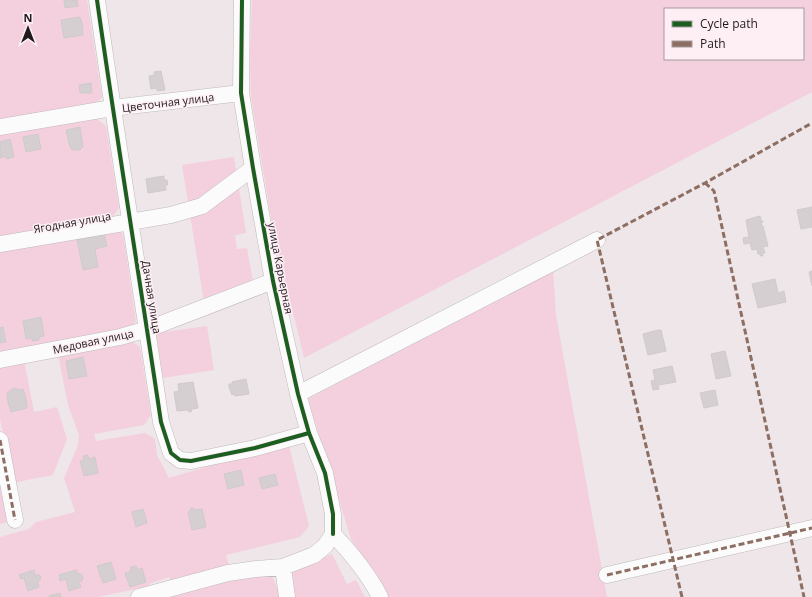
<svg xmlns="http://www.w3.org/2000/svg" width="812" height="597" font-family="'Open Sans',sans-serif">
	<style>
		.green { fill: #f4d0de; fill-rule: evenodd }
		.building { fill: #d5cfd1; stroke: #d0cacb }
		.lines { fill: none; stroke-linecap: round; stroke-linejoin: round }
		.minor-casing { stroke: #bfb9bb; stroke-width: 17 }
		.minor { stroke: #fcfbfc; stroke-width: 16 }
		.quiet { stroke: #8d6e63; stroke-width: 3; stroke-dasharray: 6 3; stroke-linecap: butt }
		.cycleway-casing { stroke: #feeff5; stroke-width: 6 }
		.cycleway { stroke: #1b5e20; stroke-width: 4 }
		.labels { text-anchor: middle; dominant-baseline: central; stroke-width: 3; stroke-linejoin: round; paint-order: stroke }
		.street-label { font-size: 11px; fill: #1f1a1c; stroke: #feeff5 }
	</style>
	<rect width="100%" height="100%" fill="#eee6e8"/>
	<path class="green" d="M0,0H87L102,97L94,106L0,121Z
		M252,0H812V92L304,358L273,230L251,97L250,52ZM665,9H803V59H665Z
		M96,118L106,126L119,208L112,218L103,220L102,215L67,223L68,227L0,240V134Z
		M234,157L246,233L235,235L237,249L247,248L255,294L204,302L182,165Z
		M113,227L123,234L136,321L129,331L0,356V248Z
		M553,270L556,315L607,597H386L378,580L351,539L308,399Z
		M207,326L214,370L163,378L156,333Z
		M130,340L140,347L151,415L144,425L94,434L96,441L145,433L155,439L157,455L169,478L288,442L309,526L300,537L226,555L229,566L171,581L169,577L149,584L150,586L98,597H0V537L29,529L36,522L75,512L64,478L78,445L79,435L68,405L58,354Z
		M24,360L34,412L57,407L67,439L53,475L12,483L0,419V365Z
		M0,461L12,521L0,524Z
		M332,554L347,584L356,580L365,597H291L292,572Z
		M270,571L281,597H160Z"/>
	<path class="building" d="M64,0H77L78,6L65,8Z
		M80,17L83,27L82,28L83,35L64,38L61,20Z
		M161,71L165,90L157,91V88L151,89L149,76L155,75L154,72Z
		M91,83L92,93H80L79,85Z
		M80,127L83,147L80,150H72L70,147L66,130Z
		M38,134L41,149L26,152L23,137Z
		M10,139L14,157L6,159V156L0,158V142Z
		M164,176V180H167L168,185H165L166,190L148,193L146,179Z
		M812,207V227L801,229L797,210Z
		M760,216L761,221H763V222L761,223L762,226H763L768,246L763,247L765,253H762L763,256H761L760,254H758L757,249L752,250L750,243L744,244L743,238L749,237L746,220Z
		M104,234L107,246L95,249L98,267L83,270L77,240Z
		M812,271V286L809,272Z
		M775,279L778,293L784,291L786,302L758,308L752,284Z
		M41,317L44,336L39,337V340L32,341V338L26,339L23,321Z
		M3,327L6,342L0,343V328Z
		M658,330H661L666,351L648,355L643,334Z
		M725,351L731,376L716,379L711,354Z
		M83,357L87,376L69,379L66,361Z
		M672,366L676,382L658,385L659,389L653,390L651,381L655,380L653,370Z
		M246,379L249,394L235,396L234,394L232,395L229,387V384H232V382Z
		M193,382L198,408L192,409L191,412H189L187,410L177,411L174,392L179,391L178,384Z
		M14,388L20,390L23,389L26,398L27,408L11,412L8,402L7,393Z
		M715,390L718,405L704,408L700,393Z
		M88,455L89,459L95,457L98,473L84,476L80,461L84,460L83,456Z
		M241,470L244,485L228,489L224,474Z
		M275,474L278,485L262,489L259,478Z
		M191,508H193L195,510L202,509L206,527L192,530L188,512L190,511Z
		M143,509L147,523L136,527L132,512Z
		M111,562L116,579L103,583L97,566Z
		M136,566L138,570L142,568L146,582L130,587L125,573L130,572L131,567Z
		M34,570L35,575H40L41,578L38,582L39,587L28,591L24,578L21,579L19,575Z
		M76,570L77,574L79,573L82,575L83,578L82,581L79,582L81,587L69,591L66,579L60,581L59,575Z
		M60,593L61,597H49V596Z"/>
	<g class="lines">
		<g class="minor-casing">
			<path id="minor" d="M97,0C117,141 140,281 161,422L171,453L180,460L191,461L255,448L309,433
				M242,0L241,93L253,168L273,281L298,394L309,433L325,473L333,514V534
				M0,127L112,108L241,93
				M0,244L171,215L202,206L253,168
				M0,360L120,337L148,329L273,281
				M298,394L597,240
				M0,440L15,520
				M333,534C351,553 368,573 380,597
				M283,567L287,597
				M607,575L812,528
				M139,597L228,573L256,569L283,567L314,555L325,546L333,534"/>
		</g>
		<use href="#minor" class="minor"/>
		<path class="quiet" d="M705,183L714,191L804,597
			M0,440L15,520
			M607,575L812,528
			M682,597L597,240L705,183L812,123"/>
		<g class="cycleway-casing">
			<path id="cycleway" d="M97,0C117,141 140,281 161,422L171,453L180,460L191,461L255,448L309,433
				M242,0L241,93L253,168L273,281L298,394L309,433L325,473L333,514V534"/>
		</g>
		<use href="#cycleway" class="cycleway"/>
	</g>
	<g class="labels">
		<g class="street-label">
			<text transform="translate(168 102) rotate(-7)">Цветочная улица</text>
			<text transform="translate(72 222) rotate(-10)">Ягодная улица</text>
			<text transform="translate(281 268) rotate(79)">улица Карьерная</text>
			<text transform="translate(152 297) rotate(81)">Дачная улица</text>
			<text transform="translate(93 341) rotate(-12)">Медовая улица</text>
		</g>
	</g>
	<rect x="664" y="8" width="140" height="52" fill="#feeff5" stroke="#a59a9e"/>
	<rect x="672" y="21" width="20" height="6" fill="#1b5e20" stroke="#a59a9e"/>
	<text x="700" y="28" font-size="12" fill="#1f1a1c">Cycle path</text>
	<rect x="672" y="41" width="20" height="6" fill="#8d6e63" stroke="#a59a9e"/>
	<text x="700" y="48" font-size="12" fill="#1f1a1c">Path</text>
	<g transform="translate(28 28)" stroke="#feeff5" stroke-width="3" paint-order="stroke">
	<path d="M0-3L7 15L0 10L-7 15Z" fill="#1f1a1c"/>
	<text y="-6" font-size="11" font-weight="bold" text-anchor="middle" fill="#1f1a1c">N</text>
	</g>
</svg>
